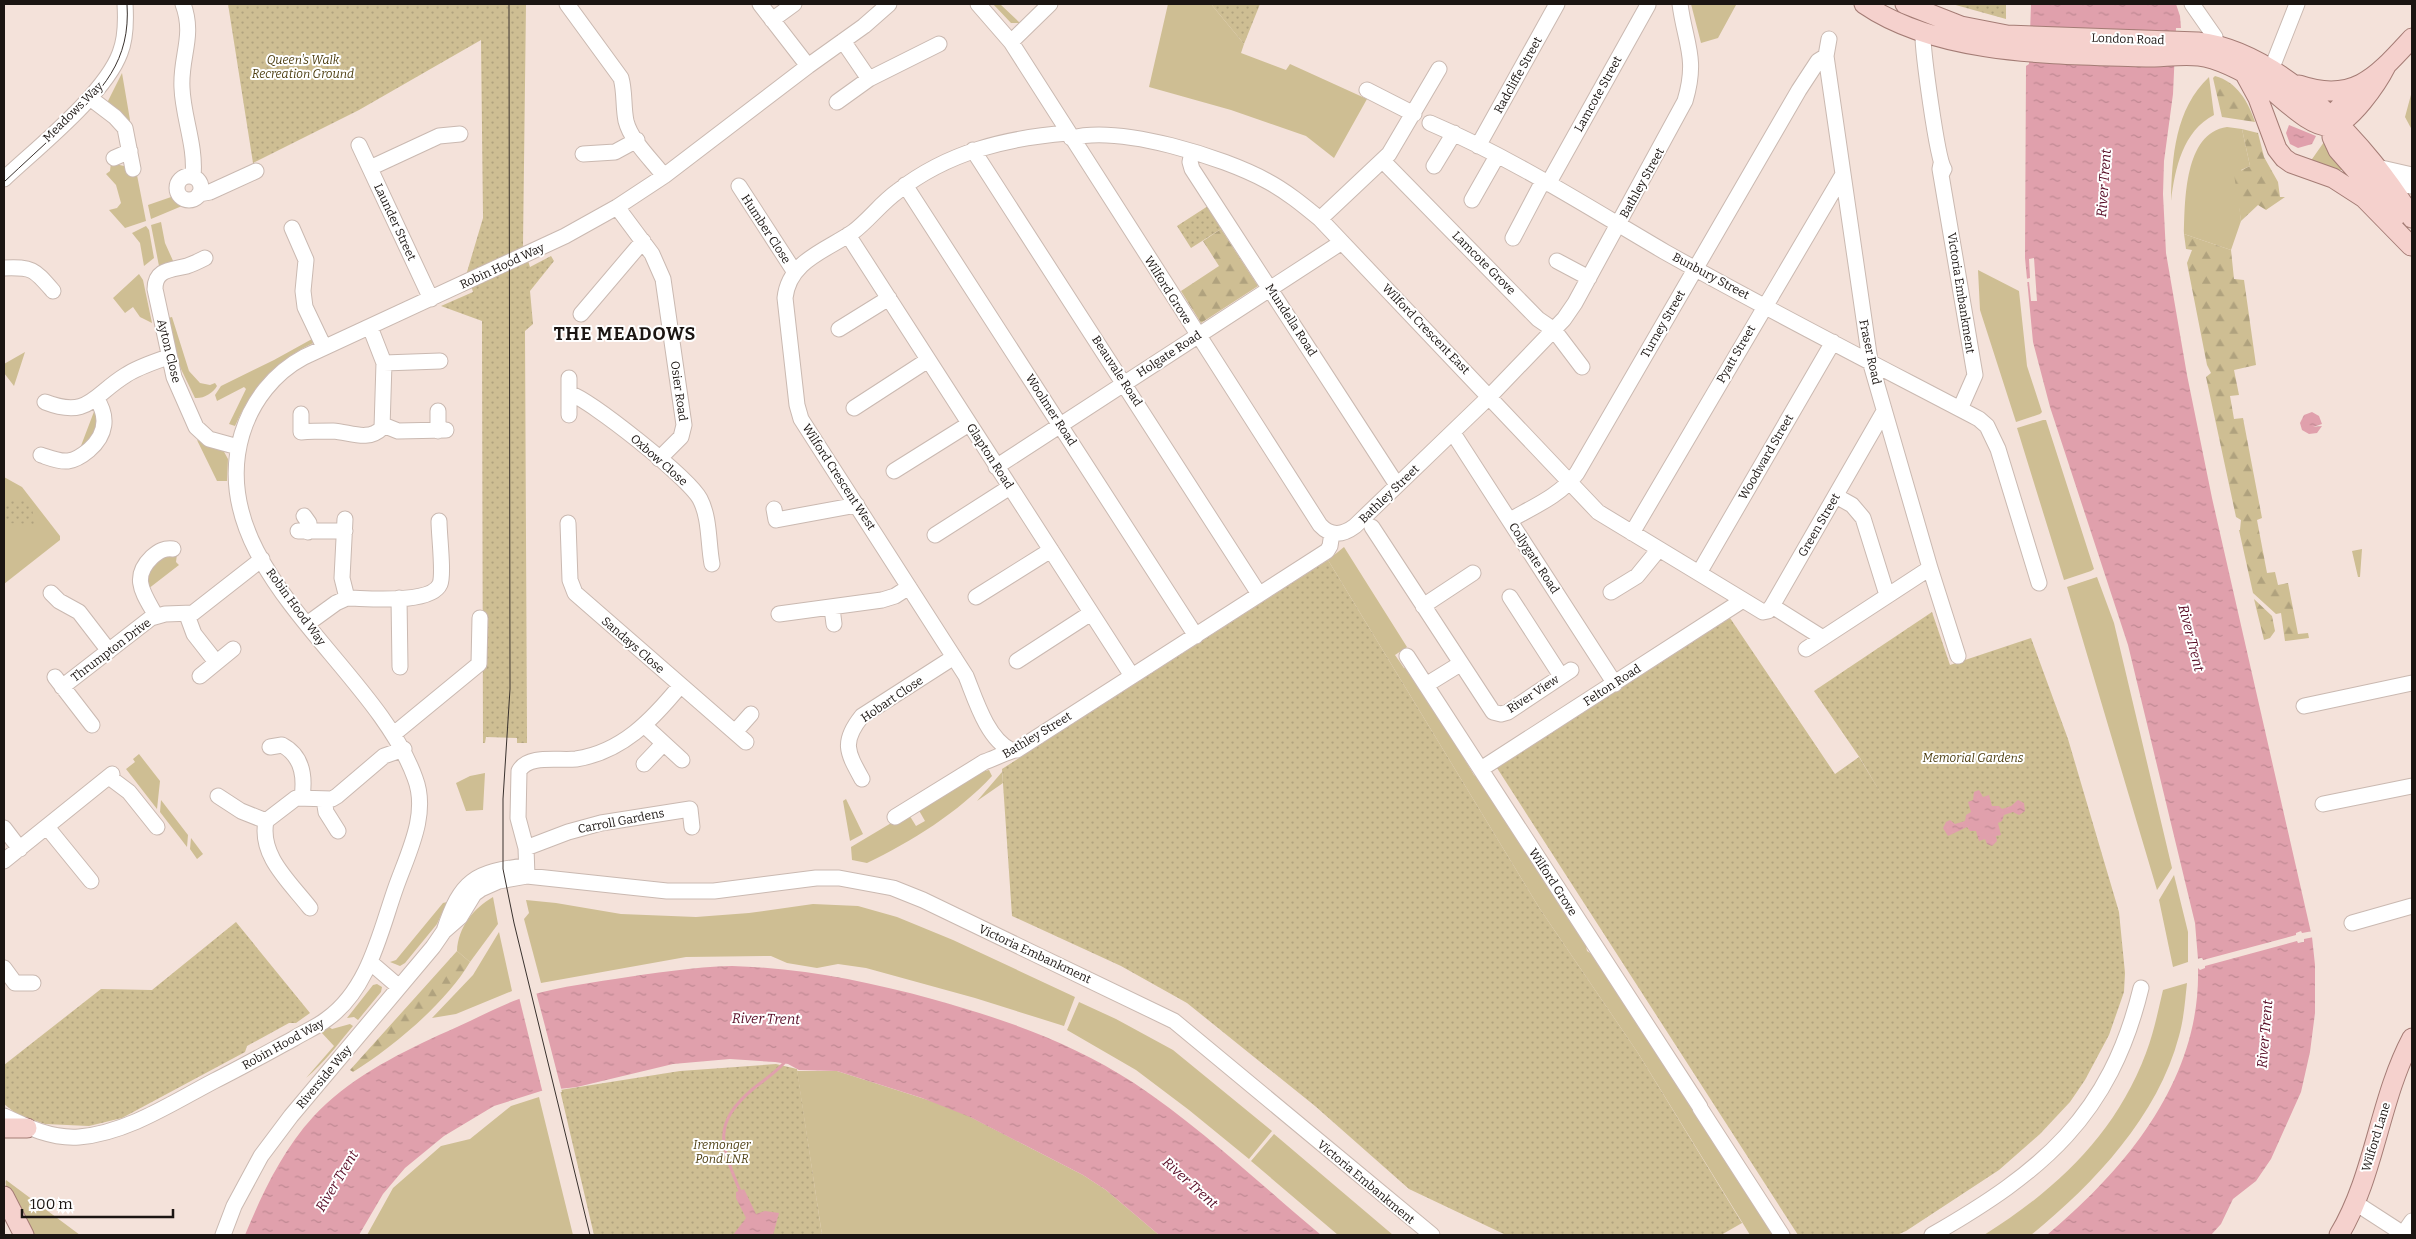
<svg xmlns="http://www.w3.org/2000/svg" width="2416" height="1239" font-family="Bitter,serif">
	<style>
		.grass { fill: #cebe93 }
		.forest { fill: url(#forest-firs) }
		.park { fill: url(#park-dots) }
		.water { fill: url(#water-ripples) }
		.pier { fill: #f4e2da }
		.lines { fill: none; stroke-linecap: round; stroke-linejoin: round }
		.stream { stroke: #e0a0ac; stroke-width: 3 }
		.minor-casing { stroke: #cab9b1; stroke-width: 17 }
		.major-casing { stroke: #a47c75; stroke-width: 21 }
		.minor { stroke: #fff; stroke-width: 15 }
		.major { stroke: #f5d1cd; stroke-width: 19 }
		.tram { stroke: #39312d; stroke-width: 1 }
		.labels { text-anchor: middle; dominant-baseline: central; stroke-width: 4; stroke-linejoin: round; paint-order: stroke }
		.street-label { font-size: 12px; fill: #1b1512; stroke: #fff }
		.park-label { font-size: 12px; font-style: italic; fill: #4d3e11; stroke: #fff }
		.water-label { font-size: 14px; font-style: italic; fill: #570b25; stroke: #fff }
		.district-label { font-size: 18px; font-weight: bold; letter-spacing: 1px; fill: #1b1512; stroke: #fff }
	</style>
	<defs>
		<pattern id="forest-firs" width="22" height="20" patternUnits="userSpaceOnUse" patternTransform="scale(1.25)"><rect width="22" height="20" fill="#cebe93"/><path d="M5 1l3.5 6h-7zM16 11l3.5 6h-7z" fill="#b0a27e"/></pattern>
		<pattern id="park-dots" width="8" height="8" patternUnits="userSpaceOnUse" patternTransform="scale(1.25)"><rect width="8" height="8" fill="#cebe93"/><path d="M2 2h.1M6 6h.1" fill="none" stroke="#b0a27e" stroke-width="1.8" stroke-linecap="round"/></pattern>
		<pattern id="water-ripples" width="26" height="14" patternUnits="userSpaceOnUse" patternTransform="scale(1.25)"><rect width="26" height="14" fill="#e0a0ac"/><path d="M2 4q2-2 4 0t4 0M15 11q2-2 4 0t4 0" fill="none" stroke="#c08993"/></pattern>
	</defs>
	<rect width="100%" height="100%" fill="#f4e2da"/>
	<path class="grass" d="M993,4H1000L1020,23H1011Z
		M1168,4H1211L1244,44L1241,53L1286,70L1290,64L1367,99L1334,158L1306,136L1231,110L1149,87Z
		M1691,4H1736V5L1718,38L1701,43Z
		M122,73L130,120L128,127L107,103Z
		M2209,77L2214,115C2183,131 2175,168 2171,201C2172,157 2175,109 2209,77Z
		M2412,91V130L2405,117Z
		M2227,127L2242,129L2250,166L2241,170L2239,204L2241,221L2231,250L2184,234C2185,201 2184,133 2227,127Z
		M2324,142L2348,167L2346,170H2333L2310,162Z
		M111,163L124,166L126,172L136,170L146,221L125,228L109,210L117,208L121,203L116,185L106,174L110,171Z
		M174,196L182,206L151,219L148,205Z
		M161,222L165,243L174,263L159,266L151,225Z
		M146,226L149,230L154,258L144,266L140,243L132,233Z
		M1978,270L2019,291L2027,366L2042,412L2040,414L2016,422L1980,310Z
		M139,274L143,280L152,323L140,317L133,307L125,313L113,298Z
		M172,317L189,371L200,383L210,385L215,383L217,386C213,393 203,399 195,398L180,367L168,318Z
		M312,339L315,342C273,363 254,384 235,426L229,424L246,389L244,387L217,401L215,395L221,386L274,360Z
		M25,352L14,386L4,373V364Z
		M95,409L101,427L79,451Z
		M2043,420H2046L2094,569L2091,571L2064,580L2017,428Z
		M197,440L223,450L228,459L227,481H217Z
		M4,477L22,487L60,536V540L4,584Z
		M1344,547L1407,647L1395,655L1404,668L1411,669L1474,775L1482,780L1585,941L1587,951L1596,957L1773,1235H1750L1638,1053L1540,909L1328,560Z
		M2362,549L2360,577H2358L2352,551Z
		M177,554L176,562L179,565L148,589L145,574L159,558Z
		M2097,577L2114,623L2172,868L2157,890L2067,587Z
		M139,754L160,781L157,809L126,769L135,762L133,759Z
		M989,770L992,776C959,812 911,842 867,863L852,860L851,847L908,813L916,826L925,821L917,807L974,774Z
		M1002,772L1003,783L977,801Z
		M485,773L483,810L466,811L456,783L470,776Z
		M846,799L863,834L850,841L843,801Z
		M161,800L188,835L187,847L160,812Z
		M191,838L203,854L197,859L190,849Z
		M2174,875L2188,932V962L2173,967L2159,900Z
		M493,897L498,924L470,962L457,951C458,927 474,908 493,897Z
		M526,900L556,903L621,914L696,917L749,913L813,904L858,906L897,917L953,940L1075,997L1064,1026L975,998L866,968L838,964L817,968L787,963L771,956L686,957L541,983L524,919L529,913Z
		M447,902L437,924L405,963L400,966L390,962L396,960L443,903Z
		M499,932L512,991L456,1014L432,1018L473,975Z
		M2187,983C2185,1001 2184,1018 2179,1036C2158,1116 2094,1184 2031,1235H1984C2057,1189 2115,1135 2146,1053C2154,1032 2158,1011 2163,990Z
		M377,984L382,987L381,992L358,1020L354,1017L347,1018L373,985Z
		M1079,1002L1116,1019L1173,1050L1272,1131L1249,1159L1189,1110L1136,1070L1067,1030Z
		M350,1024L353,1026C338,1044 324,1063 306,1078L334,1046L321,1032L328,1026L332,1029Z
		M797,1071H837L953,1108L1083,1175L1106,1190L1159,1235H822Z
		M539,1097L573,1235H367L393,1188L441,1146L470,1139L511,1106Z
		M1274,1134L1393,1235H1338L1251,1161Z
		M6,1180L80,1235H35C28,1226 2,1190 6,1180Z"/>
	<path class="forest" d="M2215,76C2237,82 2248,101 2255,122L2222,117L2213,78Z
		M2242,129L2258,133L2264,157L2278,182L2280,197H2285L2266,210L2258,205L2241,221L2234,174L2250,166Z
		M1221,229L1258,286L1201,323L1181,291L1219,266L1203,241Z
		M2184,234L2231,250L2234,279L2244,280L2256,365L2234,370L2239,395L2230,396L2234,419L2243,418L2262,518L2257,520L2267,573L2275,572L2278,585L2288,583L2298,634L2308,633L2309,638L2285,641L2281,613L2276,614L2253,593L2239,530H2240L2241,520L2236,517L2206,377L2211,373L2207,365L2187,263L2192,250L2186,249Z
		M2254,599L2272,616L2275,631L2270,638L2264,640Z
		M457,951L470,962C446,1003 393,1047 353,1072L350,1070Z"/>
	<path class="park" d="M228,4H526L523,245L530,267L551,256L554,261L530,291L533,324L525,331L527,743H517V738L486,737L485,743H483L482,321L441,306L473,292L467,272L483,218L481,40L359,110L253,163Z
		M1211,4H1260L1244,44Z
		M1952,4H2006V19Z
		M1208,206L1221,229L1191,248L1177,226Z
		M10,501H27L32,504L34,524L4,523V504Z
		M1328,560L1540,909L1638,1053L1742,1223L1721,1235H1506L1409,1189L1315,1106L1187,1003L1121,966L1012,916L1002,769Z
		M1932,612L1950,665L2031,638L2068,739L2119,912L2125,973L2124,992L2109,1035L2085,1080L2070,1102L2040,1134L1999,1170L1906,1231L1897,1235H1798L1497,768L1730,618L1835,774L1859,757L1883,797L1860,758L1814,691Z
		M236,922L310,1013L296,1023H289L247,1046L245,1052L122,1118L89,1126L45,1124L18,1115L4,1104V1065L101,989L152,990Z
		M776,1064L797,1069L822,1235H594L560,1090L680,1071Z"/>
	<path class="water" d="M2031,4H2176L2180,16L2181,28H2176L2173,94L2164,161L2163,194L2166,253L2187,375L2212,498L2312,937L2315,965V1013L2310,1052L2301,1092L2271,1159L2256,1181L2233,1199L2221,1224L2211,1235H2047C2128,1167 2201,1078 2198,968H2205L2202,958L2198,959L2195,923L2128,645L2050,407L2033,342L2025,258L2026,66L2029,64Z
		M2289,125L2316,136L2312,144L2298,148L2290,144L2286,133Z
		M2312,412L2319,416L2322,424L2313,427L2322,426L2317,433L2309,434L2302,430L2300,423L2304,415Z
		M1979,790L1983,797L1989,795L1992,806H1999L2002,809L2011,806L2018,800L2024,803L2025,811L2019,815L2013,812L2004,815L2002,821L1998,823L2001,835L1996,836L1997,841L1992,846L1987,844L1985,839L1979,841L1976,831H1970L1967,827L1948,836L1943,828L1946,822L1950,820L1955,824L1965,821L1966,815L1971,812L1968,802L1973,800L1974,792Z
		M732,966C801,968 866,981 932,999C1004,1019 1071,1042 1134,1083C1199,1126 1261,1185 1321,1235H1159L1106,1190L1083,1175L970,1117L922,1098L837,1071L799,1070L788,1064L775,1062L730,1059L673,1064L577,1087L541,1091L494,1106L444,1136L405,1168L383,1194L359,1235H245C262,1194 282,1151 313,1117C347,1080 394,1056 439,1035C466,1024 492,1009 519,999C550,988 583,984 615,979C654,973 693,967 732,966Z
		M744,1189L756,1214L765,1211L779,1213L773,1235H733L746,1218L736,1198V1192Z"/>
	<path class="pier" d="M2034,258L2037,301H2031L2029,282H2026V279L2030,278L2029,259Z
		M2301,931L2302,933L2313,931L2314,937L2304,939V942L2298,943L2297,941L2205,966V968L2200,970L2198,968L2196,970L2197,965L2202,967L2198,959L2202,958L2203,960L2296,935V933Z
		M536,992L545,1026L562,1092L543,1094L519,997Z"/>
	<g class="lines">
		<path class="stream" d="M740,1191C721,1145 711,1124 754,1088C764,1080 775,1073 784,1063"/>
		<g class="minor-casing">
			<path id="minor" d="M183,4C195,36 180,57 182,88C183,117 196,146 193,176
				M567,4L621,78C625,92 623,106 626,121C631,141 652,160 664,176
				M760,4L808,66
				M978,4L1011,42L1320,525C1331,537 1343,535 1355,526L1490,396L1564,319L1575,303L1685,101C1698,58 1685,43 1680,4
				M2192,4L2215,37L2216,44
				M772,20L794,4
				M1923,32C1922,48 1937,158 1944,169L1942,173
				M1829,39L1826,56L1870,361L1930,568L1958,656
				M843,41L869,79
				M1011,42L1050,4
				M2271,70L2297,4
				M1367,90L1414,114
				M90,98L115,117L125,128L133,169
				M837,102L869,79L939,44
				M1430,123C1512,158 1588,207 1665,252C1768,310 1874,364 1979,419L1987,426L1998,449L2039,583
				M1071,138C1121,125 1223,157 1267,181C1286,191 1303,205 1320,219L1598,512L1763,612L1768,611L1772,606L1883,413
				M359,145L431,299
				M1478,146L1557,4
				M973,150L1259,594
				M1192,152L1190,162L1192,169L1397,485
				M583,154L615,152L637,140
				M114,158L130,151
				M1383,161L1538,319L1554,330L1582,367
				M1941,164L1940,169L1975,375L1960,409
				M1434,166L1454,133
				M370,168L439,136L460,134
				M2377,171V167L2412,175
				M177 188a12 12 0 1 1 24 0a12 12 0 1 1-24 0Z
				M4,179C37,148 105,94 120,53C126,38 126,20 125,4
				M2382,182L2412,186
				M1548,184L1648,5
				M905,185L1196,636
				M739,186L794,271
				M199,194L210,192L256,171
				M1472,200L1497,156
				M617,207L652,254L663,279L684,425L681,437L659,459
				M1320,219L1389,154L1439,69
				M292,228L306,260L303,291L305,307L324,347
				M848,235L1132,676
				M1513,238L1543,181
				M205,258C199,261 193,264 187,266C171,270 155,269 155,289L174,377L196,427L209,439L238,447
				M1557,261L1589,278
				M4,268C33,267 34,269 53,291
				M581,314L643,241
				M839,329L889,298
				M384,363L440,361
				M569,393C592,401 689,478 700,499C710,518 708,543 712,564
				M45,402C89,419 93,395 126,375C138,367 154,362 168,357
				M854,408L928,360
				M301,414V432C311,431 322,431 333,431C350,432 368,442 382,428L384,363L370,327
				M569,415V378
				M383,425L398,431L446,430
				M438,431V411
				M1453,433L1615,684
				M41,455C50,458 59,462 68,461C76,460 83,455 89,450C106,435 109,417 96,398
				M996,467L1342,242
				M894,471L969,424
				M1836,496L1852,505L1863,518L1887,595
				M774,509L776,520L857,505
				M304,516L309,523L308,532
				M345,519L342,578L347,598
				M1510,520C1533,507 1561,495 1577,473L1799,90L1818,61L1826,56
				M568,523L570,580L575,593L746,742
				M1372,527L1493,712L1501,714L1508,712L1571,670
				M298,531H345
				M1632,533L1842,176
				M935,535L1010,487
				M1699,573L1833,342
				M1611,592L1637,576L1659,549
				M51,593L59,601L79,612L109,651
				M976,597L1051,550
				M1510,597L1561,676
				M399,598L400,667
				M1423,606L1473,573
				M1772,606L1823,638
				M832,608L834,624
				M779,614L882,600L895,596L909,587
				M187,615L194,634L216,662
				M156,616C144,594 130,578 152,557C159,551 164,548 173,549
				M307,624L336,603L347,598C366,598 431,605 440,584C444,574 439,535 439,521
				M1806,649L1930,568
				M1407,656L1700,1107
				M1017,661L1091,613
				M200,676L233,649
				M55,677L92,725
				M1426,685L1460,664
				M62,687L151,618L165,614L193,613L262,559
				M2304,706L2412,683
				M645,726L682,760
				M735,732L751,714
				M395,733L479,664L480,618
				M270,747L282,745C303,756 305,777 302,797
				M1011,750C987,739 975,698 966,676L801,419L797,405L785,298C789,261 825,251 853,232C869,220 881,203 898,191C948,152 1006,138 1068,133
				M644,764L663,744
				M1481,769L1743,600
				M109,777L129,792L157,827
				M862,779C847,752 841,742 862,716L954,657
				M218,796L241,811L266,821
				M324,799L326,812L338,831
				M2323,804L2412,786
				M895,817L984,762C994,759 1010,750 1017,750L1327,551L1330,546L1332,533
				M47,827L91,881
				M4,828L20,849
				M526,848L568,832L601,823L690,809L692,827
				M4,861L112,774
				M527,876L526,848L518,818L519,771C528,754 559,761 576,759C622,752 652,720 680,686
				M310,908C290,882 259,856 266,821L296,798L332,799L337,796L384,756L404,749
				M2352,923L2412,906
				M444,931C461,880 474,872 526,866
				M370,962L399,987
				M4,968L15,983H33
				M1700,1108L1782,1235
				M4,1116C27,1127 52,1139 79,1137C127,1133 172,1103 214,1081C240,1068 267,1053 293,1039C304,1032 317,1027 327,1019C369,989 380,932 396,887C408,853 429,814 415,778C375,666 202,568 242,434C252,401 274,373 304,357L565,236L617,207L664,176L808,66L864,26L889,4
				M2354,1202L2405,1235
				M2403,1234L2412,1221
				M223,1235L234,1206L261,1156L291,1116L433,947L444,931L460,917L474,894L481,889L499,881L527,876L667,891H714L816,878H839L893,888L923,900L1174,1021L1432,1235
				M1932,1235C2042,1172 2110,1116 2141,988"/>
		</g>
		<g class="major-casing">
			<path id="major" d="M1864,4C1940,56 2057,54 2146,57C2164,57 2182,54 2199,56C2222,59 2246,73 2265,85C2281,96 2311,129 2331,126C2350,124 2378,82 2386,66
				M1905,4L1961,26L2007,35L2198,42C2283,52 2370,148 2412,218
				M2246,76L2258,98L2277,149L2284,158L2291,163L2333,178L2364,198L2411,246
				M2299,85C2354,104 2377,76 2412,38
				M2361,85L2336,111L2333,120L2332,137L2338,150L2396,216
				M4,1128H27
				M4,1196L24,1235
				M2339,1235C2375,1175 2379,1100 2412,1038"/>
		</g>
		<use href="#minor" class="minor"/>
		<use href="#major" class="major"/>
		<path class="tram" d="M509,4L510,689L503,799V869L514,923L590,1235
			M4,182C23,164 43,146 63,127C102,91 131,61 127,4"/>
	</g>
	<g class="labels">
		<g class="street-label">
			<text transform="translate(2128 39) rotate(2)">London Road</text>
			<text transform="translate(1518 75) rotate(-61)">Radcliffe Street</text>
			<text transform="translate(1598 94) rotate(-61)">Lamcote Street</text>
			<text transform="translate(73 112) rotate(-45)">Meadows Way</text>
			<text transform="translate(1642 183) rotate(-61)">Bathley Street</text>
			<text transform="translate(395 222) rotate(65)">Launder Street</text>
			<text transform="translate(766 229) rotate(57)">Humber Close</text>
			<text transform="translate(1484 263) rotate(45)">Lamcote Grove</text>
			<text transform="translate(502 266) rotate(-25)">Robin Hood Way</text>
			<text transform="translate(1711 276) rotate(28)">Bunbury Street</text>
			<text transform="translate(1168 290) rotate(58)">Wilford Grove</text>
			<text transform="translate(1961 293) rotate(81)">Victoria Embankment</text>
			<text transform="translate(1291 320) rotate(57)">Mundella Road</text>
			<text transform="translate(1663 324) rotate(-60)">Turney Street</text>
			<text transform="translate(1426 329) rotate(46)">Wilford Crescent East</text>
			<text transform="translate(169 351) rotate(76)">Ayton Close</text>
			<text transform="translate(1870 352) rotate(78)">Fraser Road</text>
			<text transform="translate(1169 354) rotate(-33)">Holgate Road</text>
			<text transform="translate(1736 354) rotate(-60)">Pyatt Street</text>
			<text transform="translate(1117 371) rotate(57)">Beauvale Road</text>
			<text transform="translate(679 391) rotate(82)">Osier Road</text>
			<text transform="translate(1051 410) rotate(57)">Woolmer Road</text>
			<text transform="translate(990 456) rotate(57)">Glapton Road</text>
			<text transform="translate(1766 457) rotate(-60)">Woodward Street</text>
			<text transform="translate(659 460) rotate(41)">Oxbow Close</text>
			<text transform="translate(839 477) rotate(57)">Wilford Crescent West</text>
			<text transform="translate(1389 494) rotate(-44)">Bathley Street</text>
			<text transform="translate(1819 525) rotate(-60)">Green Street</text>
			<text transform="translate(1534 558) rotate(57)">Collygate Road</text>
			<text transform="translate(296 607) rotate(54)">Robin Hood Way</text>
			<text transform="translate(633 645) rotate(41)">Sandays Close</text>
			<text transform="translate(111 650) rotate(-37)">Thrumpton Drive</text>
			<text transform="translate(1612 685) rotate(-33)">Felton Road</text>
			<text transform="translate(1533 694) rotate(-33)">River View</text>
			<text transform="translate(892 699) rotate(-34)">Hobart Close</text>
			<text transform="translate(1037 735) rotate(-31)">Bathley Street</text>
			<text transform="translate(621 821) rotate(-11)">Carroll Gardens</text>
			<text transform="translate(1553 882) rotate(57)">Wilford Grove</text>
			<text transform="translate(1035 954) rotate(25)">Victoria Embankment</text>
			<text transform="translate(283 1044) rotate(-29)">Robin Hood Way</text>
			<text transform="translate(324 1077) rotate(-50)">Riverside Way</text>
			<text transform="translate(2376 1137) rotate(-73)">Wilford Lane</text>
			<text transform="translate(1366 1182) rotate(40)">Victoria Embankment</text>
		</g>
		<g class="park-label">
			<text x="303" y="60">Queen's Walk<tspan x="303" dy="14">Recreation Ground</tspan></text>
			<text x="1973" y="758">Memorial Gardens</text>
			<text x="722" y="1145">Iremonger<tspan x="722" dy="14">Pond LNR</tspan></text>
		</g>
		<g class="water-label">
			<text transform="translate(2104 183) rotate(-86)">River Trent</text>
			<text transform="translate(2191 638) rotate(76)">River Trent</text>
			<text transform="translate(766 1019) rotate(1)">River Trent</text>
			<text transform="translate(2265 1034) rotate(-85)">River Trent</text>
			<text transform="translate(337 1181) rotate(-59)">River Trent</text>
			<text transform="translate(1190 1183) rotate(42)">River Trent</text>
		</g>
		<g class="district-label">
			<text x="625" y="334">THE MEADOWS</text>
		</g>
	</g>
	<rect width="2416" height="1239" fill="none" stroke="#1b1512" stroke-width="10"/>
	<path d="M22 1209v8h151v-8" fill="none" stroke="#1b1512" stroke-width="2.5"/>
	<text x="30" y="1209" font-size="15" fill="#1b1512" stroke="#ffffff" stroke-width="4" paint-order="stroke">100 m</text>
</svg>
